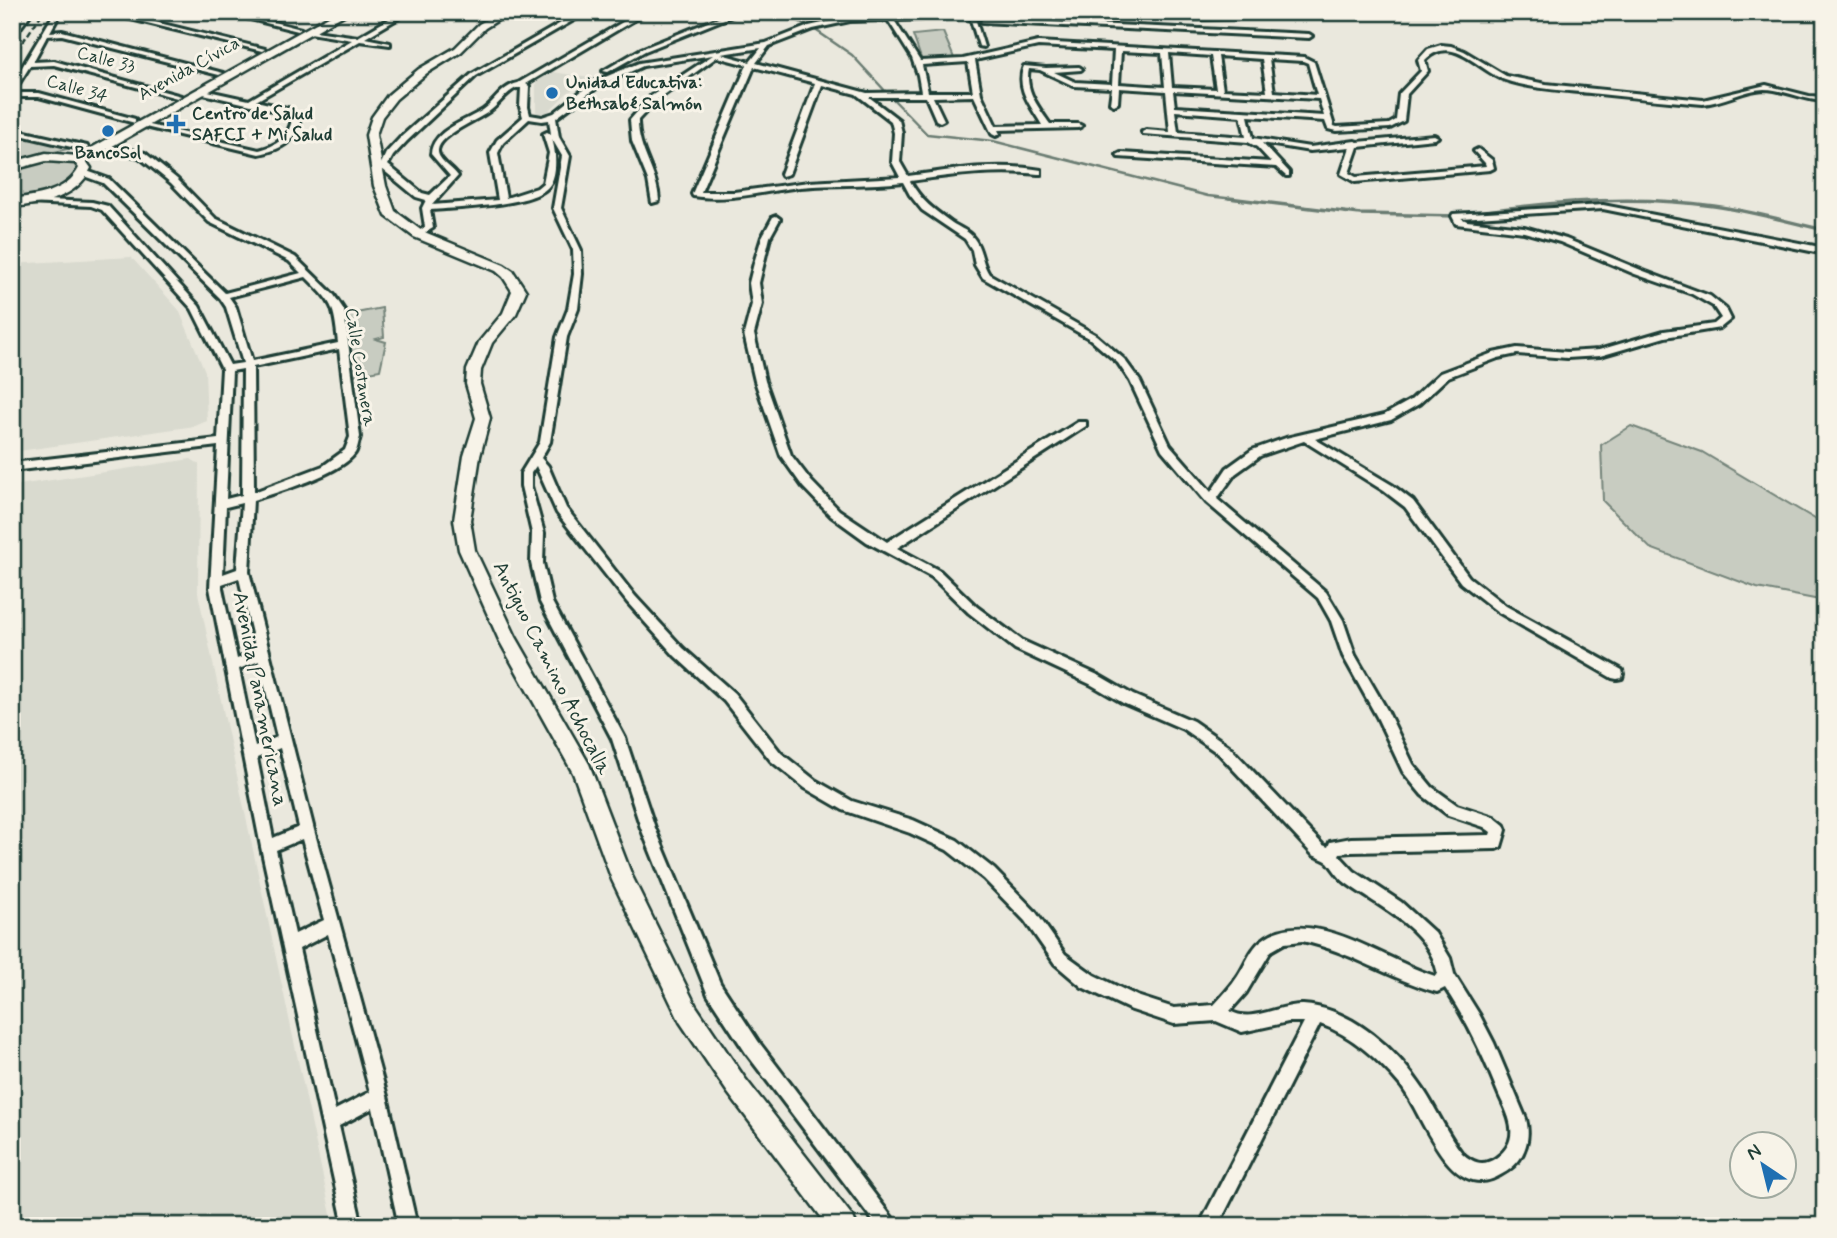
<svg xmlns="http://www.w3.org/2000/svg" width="1837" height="1238" font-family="Mynerve,sans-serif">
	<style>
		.built { fill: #d9dacf }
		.green { fill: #c8ccc1; stroke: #74847a; stroke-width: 2 }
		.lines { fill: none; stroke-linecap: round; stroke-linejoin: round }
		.stream-far1 { stroke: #6a7c72; stroke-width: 2.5 }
		.stream { stroke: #6a7c72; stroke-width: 3.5 }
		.minor-casing { stroke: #1f3d34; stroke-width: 6 }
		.secondary-casing { stroke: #1f3d34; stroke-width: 5 }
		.primary-casing { stroke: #1f3d34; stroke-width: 5 }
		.minor { fill: #f7f3e8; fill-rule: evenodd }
		.secondary { fill: #f7f3e8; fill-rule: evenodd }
		.primary { fill: #f7f3e8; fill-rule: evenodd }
		.rail { stroke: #1f3d34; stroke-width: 2.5; stroke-dasharray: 6 3.5; stroke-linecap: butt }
		.poi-dot { fill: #1f6fb2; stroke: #f7f3e8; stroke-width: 2.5 }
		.labels { text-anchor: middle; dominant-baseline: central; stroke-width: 6; stroke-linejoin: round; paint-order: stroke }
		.far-street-label { font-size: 18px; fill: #1f3d34; stroke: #f7f3e8 }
		.far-poi-label { font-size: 18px; font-weight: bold; fill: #1f3d34; stroke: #f7f3e8; text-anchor: start }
		.street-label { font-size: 21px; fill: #1f3d34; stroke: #f7f3e8 }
	</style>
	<rect width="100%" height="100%" fill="#eae8dd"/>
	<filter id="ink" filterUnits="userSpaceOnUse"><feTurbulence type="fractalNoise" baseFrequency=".0143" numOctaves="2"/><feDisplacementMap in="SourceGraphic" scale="14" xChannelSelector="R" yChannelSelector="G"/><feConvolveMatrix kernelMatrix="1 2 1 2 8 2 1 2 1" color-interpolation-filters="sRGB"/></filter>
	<g filter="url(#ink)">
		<path class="built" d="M548,71L589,78L567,93L548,112L536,114V78Z
			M131,257L179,310L205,371L207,421L195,426L12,452V264Z
			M191,459L199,464L198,593L332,1219L302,1226H12V486Z"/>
		<path class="green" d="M943,32L954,58L922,61L913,35Z
			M12,133L67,148L68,149L12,161Z
			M51,160L73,162L80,171C57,191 43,197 12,199V170Z
			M382,308L384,337L376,339L386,342L380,370L353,375L346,315Z
			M1631,426L1702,452L1825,525V601L1757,588L1650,548L1603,501L1601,445Z"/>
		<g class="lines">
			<path class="stream-far1" d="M780,12L811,27L852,55L888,94
				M891,97L927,134L993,141L1208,196L1244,200"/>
			<path class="stream" d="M1229,198L1360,214L1458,216
				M1473,213C1552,201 1635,195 1714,206C1752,211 1788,222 1825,230"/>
			<g class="minor-casing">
				<path id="minor" d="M12,12H32L12,39V32L25,14L12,16Z
					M55,12H61L50,32L62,31L223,73L219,75L62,35L47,36L33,62L54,61L181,96L177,98L54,65L30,66L13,93H39L135,119V123L39,97H12V84Z
					M102,12H114L265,49L262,51Z
					M222,12H234L301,29L298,31Z
					M401,12H409L365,38L390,43V45L360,41L256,101L291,109L300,119C296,142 280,150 259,154L137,125L141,123L259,150C276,146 289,138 292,119L285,113L199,93V89L249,100L352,40L310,33L308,32V30L358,37Z
					M580,12H588L476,76L407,141L393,156L388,165L422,193L430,195L450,176L431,154C432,130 466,121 483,110C496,101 501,87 518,83L640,12H648L526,84L529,86L528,107L530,115L542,117L554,113L593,82L639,63L766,43L809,26L850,17L1010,12L1206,15L1268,13L1271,15L1268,17L1206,19L1016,16L894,20L920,61L963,59L1038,42L1304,57L1314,62L1334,126L1337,127L1389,124L1396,120L1399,94L1421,71L1418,60L1428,49L1441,45L1451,46L1464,51L1506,76L1546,84L1703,100L1766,85L1809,96L1825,97V101C1804,101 1784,89 1764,89C1743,90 1724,102 1703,104C1665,101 1628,97 1590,93C1561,90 1532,89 1505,80C1477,70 1453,33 1425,60L1428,71L1407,94L1404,121L1390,128L1336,131L1328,129L1325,121L1248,116L1253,138L1310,147L1355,141L1358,142L1434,135L1438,137L1434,139L1358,147L1349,173L1356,177L1486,166L1485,163L1474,151L1478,149L1492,160L1494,168L1490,170L1355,182L1341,174L1350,147L1310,151L1262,143L1289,172V176H1286L1276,167L1118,157L1117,155L1121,153L1271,162L1257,147L1248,142L1143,134L1142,132L1146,130L1170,132L1166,91L1119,88L1118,103L1114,105L1110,103L1112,88L1074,86L1040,70L1029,69C1024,90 1039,108 1050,124H1078L1082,126L1078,128L998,130L1000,134L996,136L992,134L974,96L933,97L944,120L940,122L936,120L926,97H869L899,120L902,133L900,162L908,176C952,170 996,162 1041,170V174H1038C995,169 953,175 910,181C921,201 934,210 952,223C958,227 966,230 971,235C982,246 981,262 989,274L1096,335L1124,359L1140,381L1170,445L1211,492L1227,468L1252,450L1286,438L1384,415L1411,400L1440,373L1493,353L1517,348L1567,352L1599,350L1664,331L1714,324L1721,318L1713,306L1692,294L1635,274L1560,242L1524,232L1456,224L1452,216L1453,214L1603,205L1825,248V254L1603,209L1461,218L1467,221L1524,227L1566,239L1641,270L1710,296L1726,309L1731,319L1720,328L1665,337L1600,356L1567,358L1517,354L1498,358L1448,377L1419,404L1391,420L1315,439L1392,485L1413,501L1469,577L1506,606L1622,670L1623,674L1622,678L1617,679L1612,678L1498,612L1461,583L1405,507L1384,491L1304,441L1260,456L1235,474L1217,499L1326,592L1343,620L1355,655L1387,710L1413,764L1432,787L1457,805L1494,817L1504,825L1506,830L1501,847L1496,849L1351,852L1340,853L1339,855L1354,871L1401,902L1435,933L1450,958L1454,974L1479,1014L1494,1043L1526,1119C1530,1134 1527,1148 1519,1160C1512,1169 1502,1175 1492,1179C1447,1195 1422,1113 1401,1086C1380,1061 1352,1035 1320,1024L1218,1226H1199L1304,1022H1288L1242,1032L1216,1021L1174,1024L1129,1009L1082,987L1055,964L1025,921L984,879L947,850L910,833L843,810L805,788L771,761L724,701L675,656L627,602L557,513L536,466L531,473V486L544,533L543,563L552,602L625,738L655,828L720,983L758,1041L894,1220L897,1226H877L746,1053L708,995L641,828L612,739L540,602L531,563L532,533L521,486V473L540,442L557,337L568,309L574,274L573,250L553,208L562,156L552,139C556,151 558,177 548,187C532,206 456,208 430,210L433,228L418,237L414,234L425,227L422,208L426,200L416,197L382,169H378L374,167L381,164L386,153L401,137L472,74ZM888,20L912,58L918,75L921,92L867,93L756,63L769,46L813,29L850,21ZM1038,46L1114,50L1112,84L1075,82L1054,72L1081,70L1082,69L1079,67L1046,68L1024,66C1015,88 1031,106 1042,125L996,126L981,94L975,60ZM761,48L750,62L721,54ZM1121,51L1162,53L1165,87L1119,84ZM1169,53L1211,56L1216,89L1172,87ZM713,55L651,96L630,120L632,141L648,180L652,203L659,201C658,172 637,150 638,120L657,100L717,57L747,65L692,194L693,196C729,202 765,191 800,187C834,184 869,186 903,182L910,195L922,210L965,239L972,250L975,265L983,278L1090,339L1118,363L1130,381L1162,450L1207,503L1318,598L1331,621L1343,656L1377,717L1403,772L1422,795L1448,815L1484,827L1491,832L1490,835L1351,838L1330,842L1328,847L1323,845L1229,746L1193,721L1133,695L1100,676L1023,641L977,607L940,571L897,548L1086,426V422H1078L887,542L839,510L811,481L791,455L765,381L754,334L762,304L759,283L770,237L780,219L776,216L773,217L762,237L754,263L749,283L752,304L744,334L755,381L781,456L803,487L831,516L867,542L932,577L969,613L1015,649L1090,684L1123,703L1183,729L1219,754L1313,855C1317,857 1324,859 1328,862C1334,869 1338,877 1346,883C1379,907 1429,928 1438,974L1435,976C1386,962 1310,902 1262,940C1251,948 1246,964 1238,976C1231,987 1222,996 1214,1005L1174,1008L1137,996L1094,975L1065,954L1035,911L994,869L957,840L913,820L852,801L815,780L781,753L734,693L683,648L635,596L566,508L548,466L541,458L550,442L567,337L578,309L582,274L581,250L561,208L570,156L559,137L556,118L599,86L643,66ZM1218,56L1262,59L1267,92L1223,90ZM1269,59L1303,61L1308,63L1317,95L1274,92ZM968,62L973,92H928L922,65ZM754,67L815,83L781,174L782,176L789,174L822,85L856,94L891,121L894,133L892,162L900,177L809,182L734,192H701ZM516,88H521L520,107L523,117L497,140L490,153L498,200L432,205L458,176C453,168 437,160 438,150C440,134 479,120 491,110C500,103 506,93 516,88ZM1173,91L1319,99L1324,116L1175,107ZM1175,111L1241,116L1246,137L1178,132ZM529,119L542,121L549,120L551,134L547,132L543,134L549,153L543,183L537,188L506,198L498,153L503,143ZM1302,941C1350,951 1390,979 1437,992L1445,988C1467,1021 1484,1057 1499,1095C1505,1108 1513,1122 1511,1136C1510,1145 1503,1153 1496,1158C1483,1167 1473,1163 1462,1153C1447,1134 1437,1110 1423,1089C1398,1051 1352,1008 1303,1005C1279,1004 1252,1024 1230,1011L1246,993L1271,951L1285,943Z
					M733,12H742L645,51L608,72L603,71L641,49Z
					M984,19L1309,34L1312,36L1309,38L982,22L981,21Z
					M971,20L976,21L984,47L979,46Z
					M12,129L87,146L88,148L84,150L12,133Z
					M102,144L145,153L177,179L215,218L295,257L334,295L344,310L360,437C358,442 358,448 355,453C341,474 278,492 253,500L249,572L314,830L387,1096L417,1226H399L373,1108L339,1126L362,1226H344L261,847L210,588L218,446L12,471V463L218,439L222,369L192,309L102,210L91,206L28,203H25V199L92,202L108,206L199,306L230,365L243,363L226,307L220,298L103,183L81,175V171H87L109,179L225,293L301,273L289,261L209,222L171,183L139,157L102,148ZM306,277C333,304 334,304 338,343L252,361L236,307L229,297ZM339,349L350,437L345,450L323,466L254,492L253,367ZM243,369L242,495L226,499L232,371ZM242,503L237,569L223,574L226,507ZM239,578L256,651L237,659L222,588V584ZM259,661L277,737L255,747L239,669ZM280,748L299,827L273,838L257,758ZM302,839L324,920L295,934L276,850ZM328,934L370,1092L335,1110L299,949Z"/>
			</g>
			<g class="secondary-casing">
				<path id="secondary" d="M500,12H511L485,28L461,52L427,73L396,99L382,117L376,135L386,186L395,211L422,231L504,265L513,271L526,291L516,314L492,343L481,370L480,384L490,418L480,456L470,520L475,550L516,637L589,764L632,876L696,1006L744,1077L853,1217L857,1226H828L728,1093L680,1022L612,880L573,773L499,640L459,550L454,520L464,456L476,418L466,384L467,370L479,342L503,313L512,291L503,277L496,271L414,237L386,216L374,186L366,135L372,117L388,95L419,69L455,48L479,24Z"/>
			</g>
			<g class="primary-casing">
				<path id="primary" d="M336,12H349L86,161L91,168C77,198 43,204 12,207V199C36,196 67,192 79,168L75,163L46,161L12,170V162L46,153L77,156Z"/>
			</g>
			<use href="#minor" class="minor"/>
			<use href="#secondary" class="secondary"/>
			<use href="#primary" class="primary"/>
			<path class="rail" d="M12,58L43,12"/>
		</g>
	</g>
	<g class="poi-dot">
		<circle cx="552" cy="93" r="7"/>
		<path d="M172.5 113.5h7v7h7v7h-7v7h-7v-7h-7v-7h7z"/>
		<circle cx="108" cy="131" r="7"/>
	</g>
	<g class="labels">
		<g class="far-street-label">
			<text transform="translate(106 60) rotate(15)">Calle 33</text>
			<text transform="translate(189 69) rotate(-29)">Avenida Cívica</text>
			<text transform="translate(77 89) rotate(16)">Calle 34</text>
			<text transform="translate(360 367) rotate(81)">Calle Costanera</text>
		</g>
		<g class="far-poi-label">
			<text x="566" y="83">Unidad Educativa:<tspan x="566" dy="21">Bethsabé Salmón</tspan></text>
			<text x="192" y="114">Centro de Salud<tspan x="192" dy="21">SAFCI + Mi Salud</tspan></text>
			<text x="108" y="153" text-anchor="middle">BancoSol</text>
		</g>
		<g class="street-label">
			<text transform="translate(552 668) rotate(63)">Antiguo Camino Achocalla</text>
			<text transform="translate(260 699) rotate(79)">Avenida Panamericana</text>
		</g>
	</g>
	<rect width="1837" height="1238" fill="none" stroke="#f7f3e8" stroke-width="42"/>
	<rect x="21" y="21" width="1795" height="1196" fill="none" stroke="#1f3d34" stroke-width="2.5" filter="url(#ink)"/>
	<g transform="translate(1763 1165) rotate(325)"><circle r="33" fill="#f7f3e8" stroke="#a1aaa0" stroke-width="2"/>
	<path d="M0-5L12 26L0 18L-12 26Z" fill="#1f6fb2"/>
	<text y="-10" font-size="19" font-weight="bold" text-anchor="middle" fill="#1f3d34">N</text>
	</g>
</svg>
